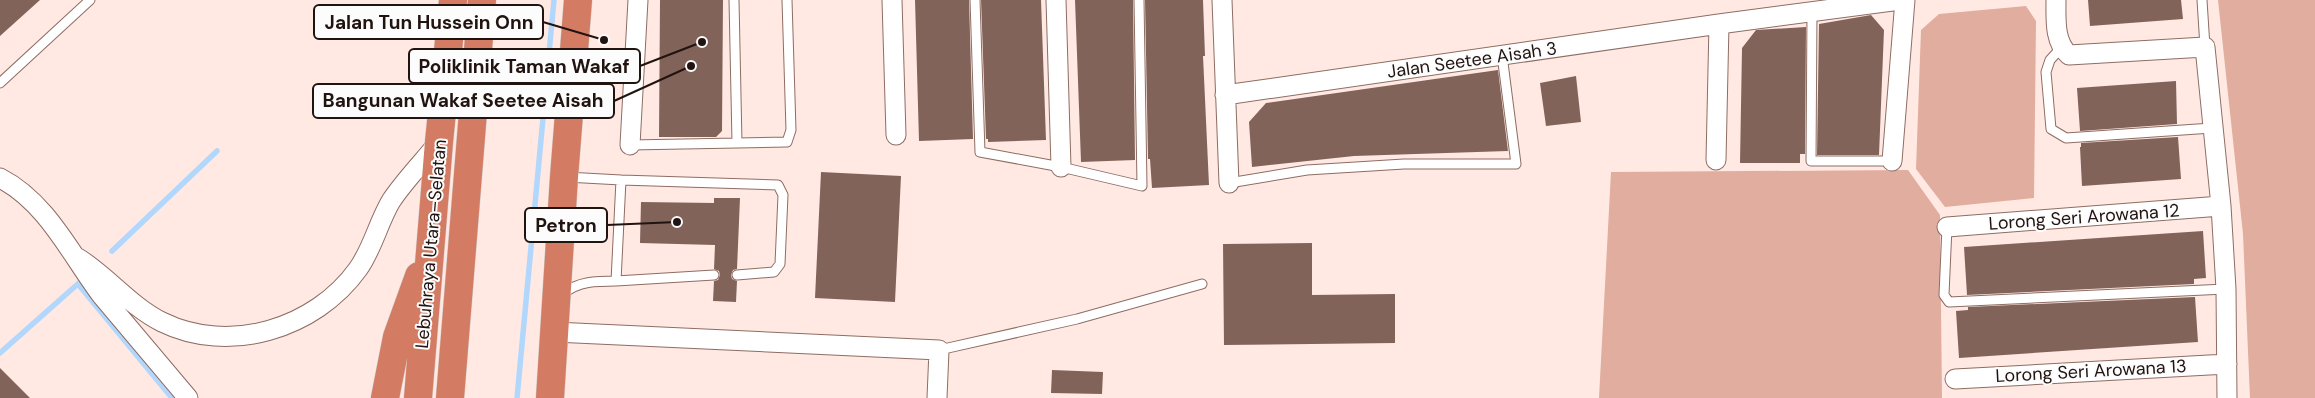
<svg xmlns="http://www.w3.org/2000/svg" width="2315" height="398" font-family="'DM Sans',sans-serif">
	<style>
		.green { fill: #e1ad9e }
		.lines { fill: none; stroke-linecap: round; stroke-linejoin: round }
		.stream { stroke: #b2d7fd; stroke-width: 5.5 }
		.building { fill: #82635a }
		.service-casing { stroke: #8d6d64; stroke-width: 11 }
		.minor-casing { stroke: #8d6d64; stroke-width: 21 }
		.motorway-casing { stroke: #d2d0cf; stroke-width: 29 }
		.service { stroke: #fff; stroke-width: 9 }
		.minor { stroke: #fff; stroke-width: 19 }
		.motorway { stroke: #d37c63; stroke-width: 28 }
		.labels { text-anchor: middle; dominant-baseline: central; stroke-width: 4; stroke-linejoin: round; paint-order: stroke }
		.street-label { font-size: 18px; fill: #201310; stroke: #fcfcfc }
		.leader { fill: none; stroke: #201310; stroke-width: 2 }
		.callout-dot { fill: #201310; stroke: #fcfcfc; stroke-width: 2 }
		.callout { fill: #fcfcfc; stroke: #201310; stroke-width: 2 }
		.callout-label { font-size: 19px; text-anchor: middle; font-weight: bold; fill: #201310 }
	</style>
	<rect width="100%" height="100%" fill="#ffe9e2"/>
	<path class="green" d="M2218,0H2315V398H2250L2243,234Z
		M2026,6L2036,21L2034,198L1945,207L1916,169L1921,30L1939,14Z
		M1908,170L1940,215L1942,398H1599L1611,172Z"/>
	<g class="lines">
		<path class="stream" d="M112,251L217,151
			M78,284L172,398
			M0,353L80,282
			M517,398L554,0"/>
	</g>
	<path class="building" d="M0,0H40L0,36Z
		M660,0H723L722,131L716,137H659Z
		M915,0H969L973,139L919,141Z
		M981,0H1041L1046,140L988,142V139H986Z
		M1075,0H1133L1135,160L1081,162Z
		M1145,0H1203L1205,56H1203L1209,185L1152,188L1150,159H1148Z
		M2088,0H2181L2183,19L2090,26Z
		M1871,15L1884,30L1879,155H1817L1819,24Z
		M1806,27L1805,154H1800V163H1740L1742,48L1756,30Z
		M1498,70L1508,151L1354,156L1252,167L1249,122L1266,103Z
		M1576,76L1581,122L1546,126L1540,83Z
		M2176,81L2177,124L2080,131L2077,88Z
		M2178,137L2181,179L2082,186L2080,147H2081V143Z
		M821,172L901,176L895,302L815,298Z
		M714,198H740L737,269L733,270L731,275L732,279L737,281L736,302L713,301L714,281L718,280L720,275L719,271L714,269L715,245L640,243L641,202L714,203Z
		M2203,231L2206,278L2194,279V284L1967,295L1964,247Z
		M1312,243V295L1395,294V343L1224,345L1223,244Z
		M2195,297L2198,342L1959,358L1956,311L1968,310V307Z
		M0,368L30,398H0Z
		M1052,370L1103,372L1102,394L1051,393Z"/>
	<g class="lines">
		<g class="service-casing">
			<path id="service" d="M734,0L737,143
				M975,0L980,152L1061,167L1142,186L1139,0
				M2202,0L2205,47
				M1812,11L1811,161H1892
				M2061,48L2050,60L2046,72L2051,129L2066,138L2212,128
				M0,83L90,0
				M630,145L787,142L791,130L787,0
				M621,180L778,185L783,195L780,264L774,272L737,275
				M1229,183L1307,170L1404,164H1516L1502,55
				M1947,227L1944,295L1949,302L2226,289
				M616,281L714,275
				M563,294C578,281 597,281 616,281L621,180L566,177
				M939,350L1077,319L1202,284"/>
		</g>
		<g class="minor-casing">
			<path id="minor" d="M892,0L896,135
				M1056,0L1061,167
				M1222,0L1229,183
				M2056,0C2056,19 2054,42 2069,55L2205,47L2221,206L2226,289L2227,398
				M1225,95L1719,24L1900,0
				M630,145L638,0
				M1716,160L1719,24
				M1892,161L1905,0
				M0,178C47,202 71,255 102,296L188,398
				M1947,227L2221,206
				M78,258C108,277 130,306 162,322C229,355 315,329 358,269C373,248 378,223 391,201C405,180 423,162 439,142
				M554,332L939,350L937,398
				M1955,379L2227,364"/>
		</g>
		<g class="motorway-casing">
			<path id="motorway" d="M385,398L397,337L419,276
				M418,398L439,142L453,0
				M450,398L482,0
				M550,398L564,177L578,0"/>
		</g>
		<use href="#service" class="service"/>
		<use href="#minor" class="minor"/>
		<use href="#motorway" class="motorway"/>
	</g>
	<g class="labels">
		<g class="street-label">
			<text transform="translate(1472 60) rotate(-8)">Jalan Seetee Aisah 3</text>
			<text transform="translate(2084 217) rotate(-4)">Lorong Seri Arowana 12</text>
			<text transform="translate(431 244) rotate(-85)">Lebuhraya Utara–Selatan</text>
			<text transform="translate(2091 371) rotate(-3)">Lorong Seri Arowana 13</text>
		</g>
	</g>
	<path class="leader" d="M604 40L543 22M702 42L640 66M691 66L614 101M677 222L607 225"/>
	<g class="callout-dot">
		<circle cx="604" cy="40" r="5"/>
		<circle cx="702" cy="42" r="5"/>
		<circle cx="691" cy="66" r="5"/>
		<circle cx="677" cy="222" r="5"/>
	</g>
	<g class="callout">
		<rect x="314" y="5" width="229" height="34" rx="5"/>
		<rect x="409" y="49" width="231" height="34" rx="5"/>
		<rect x="313" y="84" width="301" height="34" rx="5"/>
		<rect x="525" y="208" width="82" height="34" rx="5"/>
	</g>
	<g class="callout-label">
		<text x="429" y="29">Jalan Tun Hussein Onn</text>
		<text x="524" y="73">Poliklinik Taman Wakaf</text>
		<text x="463" y="107">Bangunan Wakaf Seetee Aisah</text>
		<text x="566" y="232">Petron</text>
	</g>
</svg>
